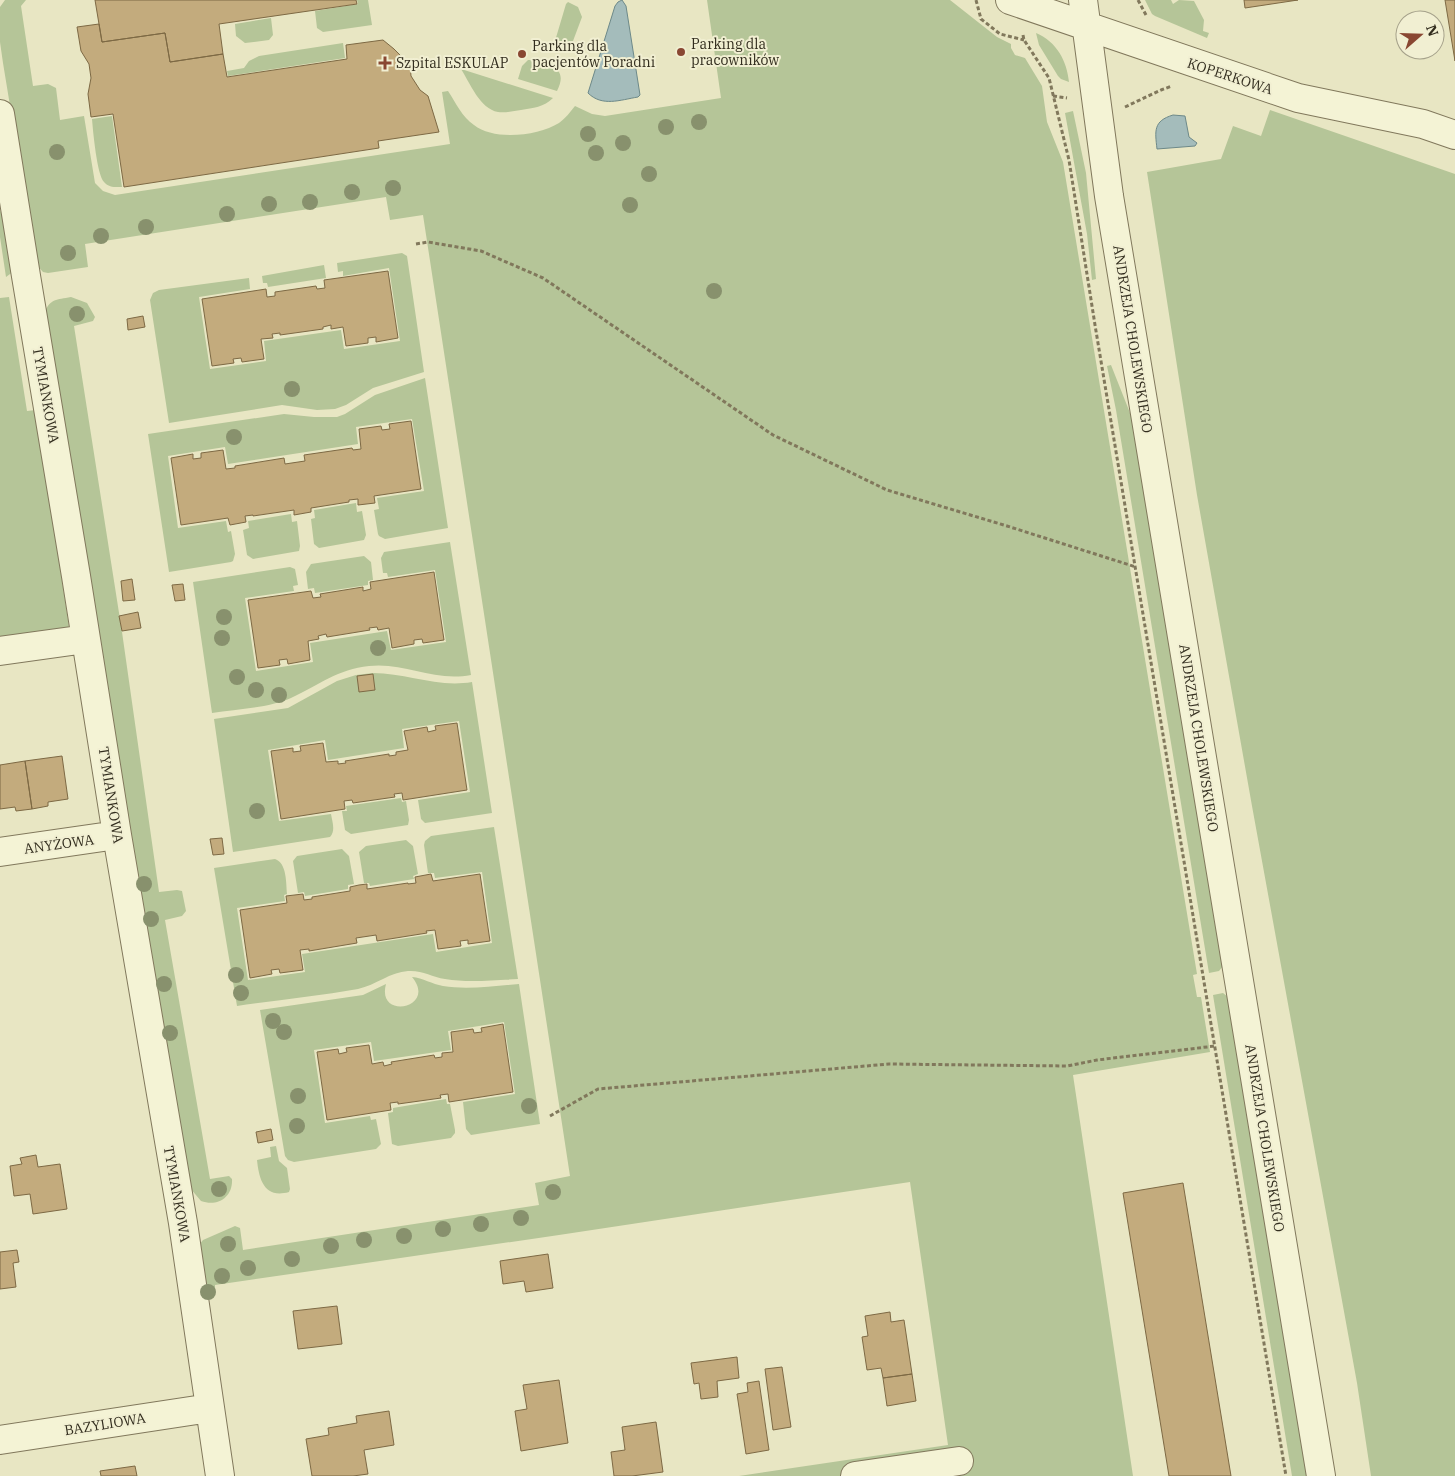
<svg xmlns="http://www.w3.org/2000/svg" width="1455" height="1476" font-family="'IBM Plex Serif',serif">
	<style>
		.green { fill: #b5c598 }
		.water { fill: #a4bcbb; stroke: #6d8989 }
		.building { fill: #c3ab7d; stroke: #7d6944 }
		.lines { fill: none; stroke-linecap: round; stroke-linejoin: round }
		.minor-casing { stroke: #81785c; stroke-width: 30 }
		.path { stroke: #81785c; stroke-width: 3; stroke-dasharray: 4 2.5; stroke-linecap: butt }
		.minor { stroke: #f4f3d5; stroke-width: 28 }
		.tree { fill: #88916d }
		.poi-dot { fill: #894732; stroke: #f1efd2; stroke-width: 2 }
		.labels { text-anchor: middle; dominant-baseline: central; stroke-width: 4; stroke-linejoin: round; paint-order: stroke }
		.poi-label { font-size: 14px; fill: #322d1e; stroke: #f1efd2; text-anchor: start }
		.street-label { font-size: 14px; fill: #322d1e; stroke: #f1efd2 }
	</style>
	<rect width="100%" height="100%" fill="#e8e6c3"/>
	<path class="green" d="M5,0H26L21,6L33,86L48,84L56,88L60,120L84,116L95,183L103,191L115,195L450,144L442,92L448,91C456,103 462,117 474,125C494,141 538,136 559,123C566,118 570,112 575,106L592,114L605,116L721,98L707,0H950L997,37L1011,44V48L1015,55L1025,58L1042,86L1047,122L1063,162L1197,974L1193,975L1197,997H1201L1210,1052L1073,1075L1133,1476H739L948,1445L910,1182L559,1235L215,1285V1293L207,1294L199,1245L203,1240L235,1226L240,1228L243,1250L539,1205L535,1183L570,1176L423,215L390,220L386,197L85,244L88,267L48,273L43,272L36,264L3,63L0,42V7Z
		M357,0H368L372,25L323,32L317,28L315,11L358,4Z
		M1145,0H1171L1173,4L1179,0L1194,1L1204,20L1203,31L1209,33L1207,38L1155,16L1152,14Z
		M568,2L578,7L582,17L573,41L565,46L557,45L555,41L566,4Z
		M271,18L273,35L269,40L245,43L236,36L235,24Z
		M1036,33C1057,42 1067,61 1069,82L1061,79L1058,76L1039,45Z
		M343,43L345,58L228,76L227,71L244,68L249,61L259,56Z
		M528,60H531C550,66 569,67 557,91L518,79L522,66Z
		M461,69L553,98C544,107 533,108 521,110C513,111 505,113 498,112C480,109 470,83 461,69Z
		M1270,110L1455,174V1476H1371L1357,1383L1252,806L1197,495L1147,172L1221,159L1233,126L1261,136Z
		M1073,111L1086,173L1096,279L1092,280L1087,234L1065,113Z
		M112,116L122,187C116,187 109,188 104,182C97,175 93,131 92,119Z
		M0,211L6,216L14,271L6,277L0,237Z
		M402,253L407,256L424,372L373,388L346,405L335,409L317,410L282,405L169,423L150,300L153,293L159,290L249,278L250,289L199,297L210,369L266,361L264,341L341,330L344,349L400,341L389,268L343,276V271L338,272L337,263Z
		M324,265L326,278L268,287L267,283H263L262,276Z
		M9,297L27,411L36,410L70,633L0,642V298Z
		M71,297L87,303L95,317L93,321L74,326L122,632L159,892L177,890L182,891L186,911L182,916L165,920L205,1150L210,1179L229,1176L232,1179C233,1197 218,1207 201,1201L190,1188L169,1070L44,313C51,298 56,300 71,297Z
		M1111,365L1132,418L1223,966L1219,971L1209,973L1116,410L1107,366Z
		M425,378L448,528L385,539L379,536L378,534L374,510L379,509L377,498L424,491L412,419L356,427L358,444L228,464L225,447L168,456L178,528L226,521L228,532L231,531L235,554L233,561L231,562L169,572L148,434L284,414L314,417H337L345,414L375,395Z
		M356,503L357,512L362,511L366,535L364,540L319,548L314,544L311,519L315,518L314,510Z
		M291,514L292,522L297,521L300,546L299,551L253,559L247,555L243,530L249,528L248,521Z
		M450,542L471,675C433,682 405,662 369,666C338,669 319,685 291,698C269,708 237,709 212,713L193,582L290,567L295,569L298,585L293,586L294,591L245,598L256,671L313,662L310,643L387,631L391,650L446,642L435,570L388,577L387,573H383L381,558L384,552Z
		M364,556L371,562L373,580L368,581V585L315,593L314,588L308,589L306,572L311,564Z
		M373,673C407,673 437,688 472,682L492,813L425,823L421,819L418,800L470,792L459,721L402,729L404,748L328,760L325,740L268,750L279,821L331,814C332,821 336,831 330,837L233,852L214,719L288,708L337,681L356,675Z
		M401,798L402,802L406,801L409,820L408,825L351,834L345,830L342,811H347L346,806Z
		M494,827L518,979C493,980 469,983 445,979C432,977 422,970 408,971C390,972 376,985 358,989C318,996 277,1000 237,1006L214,868L275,859C287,863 286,883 287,894L284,895L285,901L237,908L248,980L305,972L302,954L433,934L436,952L492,943L482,872L435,878L434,873H428L424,845L425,841L431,836Z
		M406,840L413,846L418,874L413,876L414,879L370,886L369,883H364L359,852L366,846Z
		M342,849L349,856L354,884L348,885V889L305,896L304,892L298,893L293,861L297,856Z
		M412,977C423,978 432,984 443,986C467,990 494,986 519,984L540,1124L471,1135L466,1129L463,1102L515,1094L504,1022L448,1031L451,1050L374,1061L371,1042L314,1050L325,1123L370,1116L371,1120L376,1119L381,1144L376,1149L294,1162L288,1160L285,1156L260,1010L363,995L386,984C376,1021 438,1008 412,977Z
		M1223,993L1228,997L1307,1476H1292L1213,995Z
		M446,1099L447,1104H450L455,1130V1133L451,1138L398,1146L392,1144L388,1113L393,1112V1108Z
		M276,1146L279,1161L287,1168L290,1189L289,1192C264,1199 259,1179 257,1160L271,1157L270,1147Z"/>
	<path class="water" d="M622,0L626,6L640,95L638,97C620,100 602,107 588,93L615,6L618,2Z
		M1173,115L1185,116L1189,137L1197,143L1195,146L1157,149C1155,131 1153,121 1173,115Z"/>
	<path class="building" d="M95,0H356L357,4L219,24L223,54L170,62L165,33L102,42Z
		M1244,0H1298L1245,8Z
		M1445,0H1455V61Z
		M99,24L102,42L165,33L170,62L223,54L227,77L347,59L346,45L383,40L394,49L410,65L411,76L420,90L428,96L439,132L378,141L379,148L124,187L113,114L91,117L88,94L91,78L89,64L81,51L77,27Z
		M388,271L398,338L376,342V337L368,338V343L346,346L343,327L331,329V325L323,327V329L280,335V333L272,334L273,338L261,339L264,359L242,362L241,358L233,359L234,363L212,366L202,299L266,289L267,297L275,296V292L316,286L317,289L325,288L324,280Z
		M143,316L145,327L128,330L127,319Z
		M411,421L421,489L374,496L375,503L358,505V499L349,500V502L311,508V512L294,515V510L253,516V515L245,516L246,522L230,525L228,518L181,525L171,458L193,454V459L201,458V453L223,450L226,469L235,468V466L284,458L285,464L305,461L304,455L352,448L353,450L361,449L359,429L381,426L382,430L390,429L389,424Z
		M434,572L444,640L423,643L422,639L414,640V644L392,648L389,628L378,630L377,627L369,628L370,630L327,637L326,634L318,636L319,639L308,641L310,660L288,664L287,659L279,660L280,665L258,668L248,600L311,591L313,598L321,597L320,594L363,587V591L371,589L370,582Z
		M132,579L135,600L123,601L121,581Z
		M183,584L185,600L175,601L172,585Z
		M138,612L141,628L122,631L119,616Z
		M373,674L375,690L359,692L357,676Z
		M457,723L467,790L403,800L402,793L394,794L395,797L353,803L352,800L344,801L345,809L281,819L271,751L293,748V752L301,751L300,746L323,743L326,762L338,761V764L346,763L345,761L389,754V756L396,755V752L408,750L404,731L427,727L428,732L436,730L435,726Z
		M62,756L68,799L48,802V806L32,809L25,761Z
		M25,761L32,809L16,811L15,807L0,809V765Z
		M222,838L224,854L213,855L210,839Z
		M431,874L433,881L480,874L490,941L468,944V940L460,941L461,946L438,949L435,930L426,931L427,933L377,941L376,935L356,938L357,943L309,951V949L300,950L303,970L280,973L279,969L271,970L272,974L250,978L240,910L287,903L286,896L303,894L304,900L312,899V897L350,891V887L359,885L367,884V889L408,883V884L416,883L415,877Z
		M503,1024L513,1092L449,1102L448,1094L440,1095L441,1098L398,1104V1102L390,1103L391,1110L327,1120L317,1052L338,1049L339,1054L347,1052L346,1048L369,1045L372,1064L383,1062L384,1066L392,1064L391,1062L434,1055L435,1058L442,1057V1053L453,1052L451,1032L473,1029L474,1033L482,1032L481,1028Z
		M271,1129L273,1140L258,1143L256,1132Z
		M36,1155L38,1167L60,1164L67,1209L33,1214L30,1194L14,1196L10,1166L22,1164L20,1158Z
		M1183,1183L1231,1476H1169L1123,1193Z
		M17,1250L19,1262L13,1263L16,1287L0,1289V1252Z
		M548,1254L553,1288L526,1292L524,1281L503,1284L500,1261Z
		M337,1306L342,1344L298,1349L293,1311Z
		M890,1312L891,1322L904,1320L912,1374L883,1378L881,1368L867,1370L862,1337L868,1336L865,1316Z
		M737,1357L739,1378L717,1381L718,1397L701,1399L699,1383L694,1384L691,1363Z
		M782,1367L791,1427L773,1430L765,1369Z
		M912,1374L916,1401L887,1406L883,1378Z
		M559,1380L568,1443L521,1451L515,1411L527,1409L523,1385Z
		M759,1381L769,1450L746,1454L737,1394L748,1392L747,1383Z
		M389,1411L394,1445L364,1450L368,1474L353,1476H312L306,1439L329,1435L328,1428L357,1423L356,1416Z
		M656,1422L663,1472L632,1476H614L611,1452L625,1450L622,1427Z
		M135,1466L137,1476H101L100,1471Z"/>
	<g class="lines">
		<g class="minor-casing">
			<path id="minor" d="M1010,0L1298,98L1423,124L1455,135
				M1083,0L1109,196L1321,1476
				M0,114L26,276L76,576L117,835L183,1223L220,1476
				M0,651L86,639
				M0,852L117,835
				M0,1440L210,1408
				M855,1476L959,1461"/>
		</g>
		<path class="path" d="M976,0L981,19L1000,34L1024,40
			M1138,0L1146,15
			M1023,35L1024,40L1049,78L1069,160L1095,325L1286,1476
			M1053,96L1067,98
			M1125,107L1161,90L1172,86
			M416,244L428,242L481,251L543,278L773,435L887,490L1007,526L1136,567
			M550,1116L598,1089L889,1064L1067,1066L1097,1060L1215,1046"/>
		<use href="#minor" class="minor"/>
	</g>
	<g class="tree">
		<circle cx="699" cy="122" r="8"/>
		<circle cx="666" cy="127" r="8"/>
		<circle cx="588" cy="134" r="8"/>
		<circle cx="623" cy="143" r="8"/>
		<circle cx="57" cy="152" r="8"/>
		<circle cx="596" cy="153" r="8"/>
		<circle cx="649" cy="174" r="8"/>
		<circle cx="393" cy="188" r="8"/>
		<circle cx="352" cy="192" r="8"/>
		<circle cx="310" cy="202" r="8"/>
		<circle cx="269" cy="204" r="8"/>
		<circle cx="630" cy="205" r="8"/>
		<circle cx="227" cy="214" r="8"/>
		<circle cx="146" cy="227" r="8"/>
		<circle cx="101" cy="236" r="8"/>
		<circle cx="68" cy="253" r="8"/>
		<circle cx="714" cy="291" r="8"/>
		<circle cx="77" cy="314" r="8"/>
		<circle cx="292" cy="389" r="8"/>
		<circle cx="234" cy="437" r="8"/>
		<circle cx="224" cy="617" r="8"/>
		<circle cx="222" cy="638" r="8"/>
		<circle cx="378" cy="648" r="8"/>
		<circle cx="237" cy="677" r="8"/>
		<circle cx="256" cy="690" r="8"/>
		<circle cx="279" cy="695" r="8"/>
		<circle cx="257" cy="811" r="8"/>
		<circle cx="144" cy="884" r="8"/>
		<circle cx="151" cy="919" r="8"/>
		<circle cx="236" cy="975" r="8"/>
		<circle cx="164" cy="984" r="8"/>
		<circle cx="241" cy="993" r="8"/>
		<circle cx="273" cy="1021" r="8"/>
		<circle cx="284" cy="1032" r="8"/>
		<circle cx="170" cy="1033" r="8"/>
		<circle cx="298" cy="1096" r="8"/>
		<circle cx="529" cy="1106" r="8"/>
		<circle cx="297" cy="1126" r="8"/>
		<circle cx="219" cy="1189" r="8"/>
		<circle cx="553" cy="1192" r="8"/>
		<circle cx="521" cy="1218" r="8"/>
		<circle cx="481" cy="1224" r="8"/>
		<circle cx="443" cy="1229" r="8"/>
		<circle cx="404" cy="1236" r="8"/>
		<circle cx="364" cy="1240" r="8"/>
		<circle cx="228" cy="1244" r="8"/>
		<circle cx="331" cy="1246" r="8"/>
		<circle cx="292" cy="1259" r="8"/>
		<circle cx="248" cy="1268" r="8"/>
		<circle cx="222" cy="1276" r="8"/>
		<circle cx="208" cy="1292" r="8"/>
	</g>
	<g class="poi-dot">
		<circle cx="681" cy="52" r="5"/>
		<circle cx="522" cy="54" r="5"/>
		<path d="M382.5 55.5h5v5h5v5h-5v5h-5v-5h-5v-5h5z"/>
	</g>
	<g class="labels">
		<g class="poi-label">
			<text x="691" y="44">Parking dla<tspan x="691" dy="16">pracowników</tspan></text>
			<text x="532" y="46">Parking dla<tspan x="532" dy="16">pacjentów Poradni</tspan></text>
			<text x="396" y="63">Szpital ESKULAP</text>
		</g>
		<g class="street-label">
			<text transform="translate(1230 76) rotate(18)">KOPERKOWA</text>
			<text transform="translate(1133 339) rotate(81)">ANDRZEJA CHOLEWSKIEGO</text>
			<text transform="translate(46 395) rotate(80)">TYMIANKOWA</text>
			<text transform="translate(1199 738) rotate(81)">ANDRZEJA CHOLEWSKIEGO</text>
			<text transform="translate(111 795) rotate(81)">TYMIANKOWA</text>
			<text transform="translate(59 844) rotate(-8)">ANYŻOWA</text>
			<text transform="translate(1265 1138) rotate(81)">ANDRZEJA CHOLEWSKIEGO</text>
			<text transform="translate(177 1194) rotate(80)">TYMIANKOWA</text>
			<text transform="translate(105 1424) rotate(-9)">BAZYLIOWA</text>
		</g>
	</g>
	<g transform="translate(1420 35) rotate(70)"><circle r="24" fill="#f1efd2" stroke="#a5a18a"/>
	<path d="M0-4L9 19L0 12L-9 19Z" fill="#894732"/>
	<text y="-8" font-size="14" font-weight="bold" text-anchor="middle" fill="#322d1e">N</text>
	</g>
</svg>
